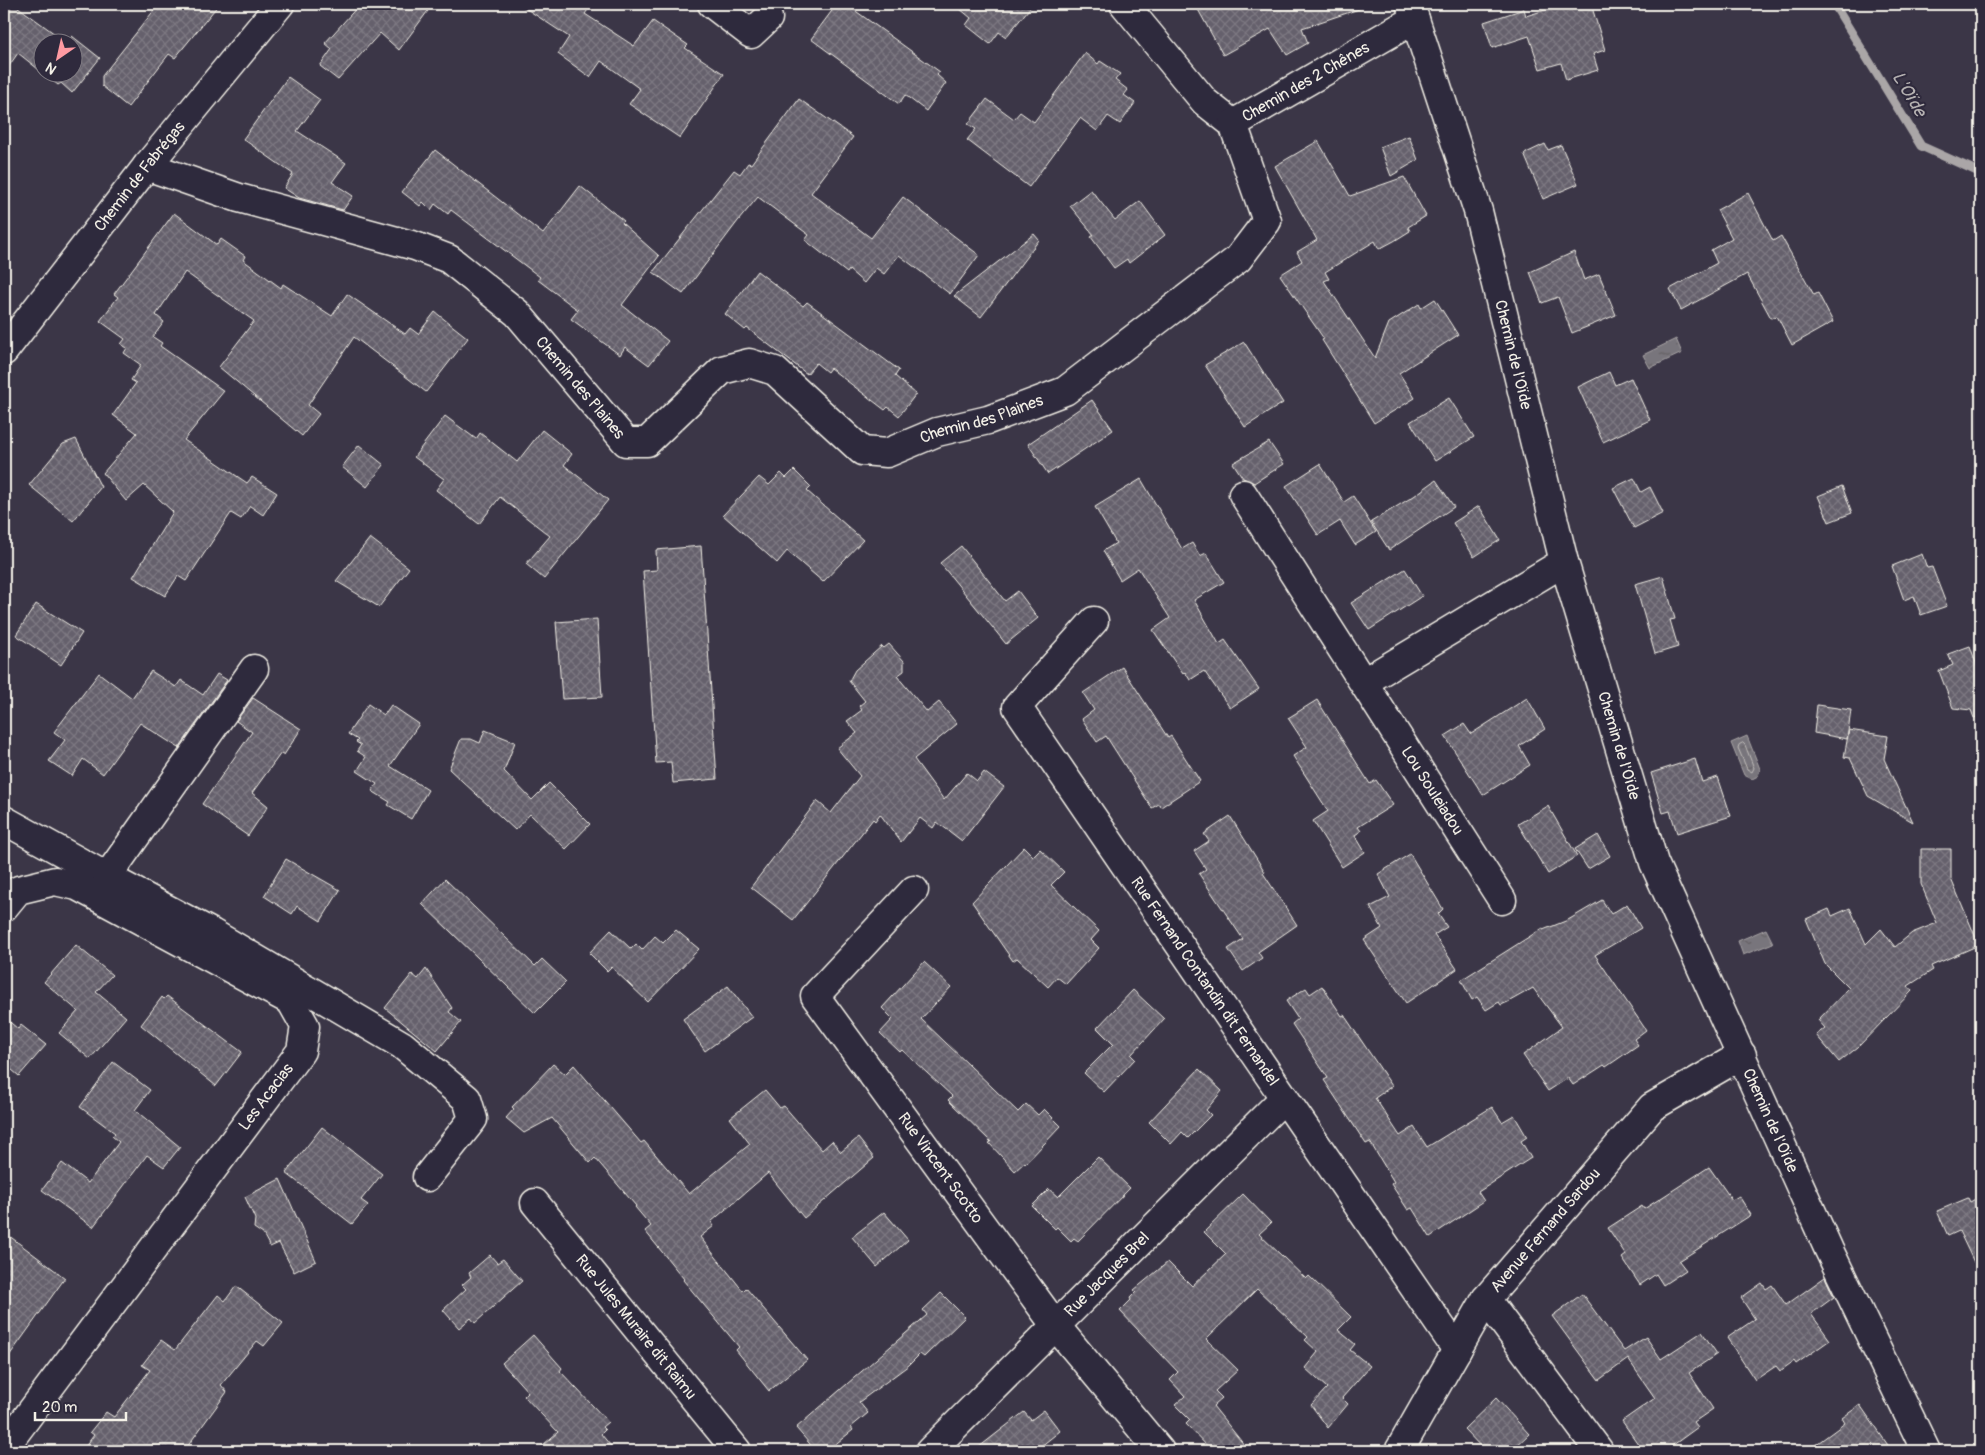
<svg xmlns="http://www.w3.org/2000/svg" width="1985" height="1455" font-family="Pangolin,sans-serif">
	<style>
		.water { fill: url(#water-ripples); stroke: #aaa6a7 }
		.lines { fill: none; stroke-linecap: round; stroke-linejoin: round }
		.shore { stroke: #c2bfbc; stroke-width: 1 }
		.stream { stroke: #aaa6a7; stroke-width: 9 }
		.building { fill: url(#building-cross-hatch); stroke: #f4f1e8 }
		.minor-casing { stroke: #f4f1e8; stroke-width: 31 }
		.minor { stroke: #2f2a3d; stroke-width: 28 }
		.labels { text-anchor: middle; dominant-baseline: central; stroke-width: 4; stroke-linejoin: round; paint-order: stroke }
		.street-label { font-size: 16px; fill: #f4f1e8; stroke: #2f2a3d }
		.water-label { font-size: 18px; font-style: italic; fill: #b6b2b2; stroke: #2f2a3d }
	</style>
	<defs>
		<pattern id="water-ripples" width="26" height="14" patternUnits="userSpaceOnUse" patternTransform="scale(1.25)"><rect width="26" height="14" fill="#78747b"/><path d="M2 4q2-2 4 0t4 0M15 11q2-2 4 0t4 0" fill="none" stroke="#636063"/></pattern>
		<pattern id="building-cross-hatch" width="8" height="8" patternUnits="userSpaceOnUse" patternTransform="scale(1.25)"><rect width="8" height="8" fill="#65616c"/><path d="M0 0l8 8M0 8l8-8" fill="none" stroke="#7c7881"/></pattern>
	</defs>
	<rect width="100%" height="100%" fill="#3b3647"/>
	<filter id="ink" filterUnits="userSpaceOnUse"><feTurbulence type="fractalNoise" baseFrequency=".02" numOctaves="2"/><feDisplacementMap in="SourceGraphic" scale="10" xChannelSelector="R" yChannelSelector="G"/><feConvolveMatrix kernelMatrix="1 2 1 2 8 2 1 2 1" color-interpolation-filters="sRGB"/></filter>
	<g filter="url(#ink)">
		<path class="water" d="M1676,339L1682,353L1650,368L1643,355Z
			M1747,736L1760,769L1758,776L1752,779L1744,775L1731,743Z
			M1766,929L1773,943L1743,955L1738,941Z"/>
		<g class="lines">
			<path class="shore" d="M1743,743L1745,745L1754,768L1752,772L1747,769L1738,748L1739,745Z"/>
			<path class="stream" d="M1834,4L1921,146L1981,173"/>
		</g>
		<path class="building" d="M4,4H14L66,42H42V72H72V36L100,58L72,93L61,83L58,85L18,53L4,73Z
			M159,4H219L175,58L169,54L128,107L102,86V76Z
			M360,4H433L399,50L380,33L338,80L320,66L332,49L325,43Z
			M519,4H592L585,14L634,46L653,21L688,45L685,48L724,74L680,138L629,104L640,89L601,61L590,77L558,54L569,37Z
			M837,4H846L940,72L937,75L946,83L926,111L905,95L899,104L811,39Z
			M954,4H1033L1006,37L999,32L990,44L966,25L971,18Z
			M1195,4H1361L1362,8L1302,28L1308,43L1287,55L1270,29L1223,55Z
			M1564,4H1591L1605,50L1593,54L1598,70L1566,80L1561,63L1540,69L1529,36L1492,48L1484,22L1524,9L1526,16Z
			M1085,53L1098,64L1100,61L1120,74L1115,80L1128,90L1124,95L1135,103L1120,124L1108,116L1097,131L1080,118L1029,187L967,140L976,129L968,124L987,99L1014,119L1020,112L1034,122Z
			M288,77L320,100L297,131L346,163L332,182L353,196L343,210L299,198L284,188L293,174L243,139Z
			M799,99L853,137L811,193L871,238L903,197L979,255L950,294L899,255L884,274L876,268L864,283L849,270L847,273L805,240L809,235L758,197L738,221L683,294L653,272L734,170L740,174L748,163L751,164Z
			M1409,136L1418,160L1391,176L1380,147Z
			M1318,141L1350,196L1404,177L1426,216L1408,227L1410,231L1394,241L1379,249L1375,241L1325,272L1329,279L1324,281L1375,358L1389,323L1419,304L1421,308L1435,299L1458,335L1399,373L1415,398L1374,423L1322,340L1324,339L1280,275L1302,261L1297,252L1317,240L1275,166Z
			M1545,144L1548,150L1561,145L1578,184L1543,199L1524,154Z
			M435,150L543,234L580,186L624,221L622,223L659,256L622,305L668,341L649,365L625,347L620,355L571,319L578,310L538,280L540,277L451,210L448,214L435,204L431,210L423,202L420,206L402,192Z
			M1091,190L1115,220L1140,201L1165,235L1129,263L1127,259L1114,268L1091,237L1094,235L1070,206Z
			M1748,193L1773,241L1781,236L1814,295L1818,293L1833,322L1792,345L1777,316L1771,318L1747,274L1681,310L1670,289L1717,263L1711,250L1732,238L1717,210Z
			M174,213L217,245L221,239L245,256L243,260L281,288L283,284L332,316L347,294L405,334L410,328L418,334L435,312L468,338L426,392L354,337L308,405L319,414L302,436L219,367L254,321L185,272L156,315L164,322L153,337L162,343L160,346L224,391L184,440L247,483L252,477L277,493L263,515L250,506L241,519L231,513L186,581L178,576L165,596L133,577L173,512L144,485L126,501L103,473L137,433L113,415L136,383L131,380L141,365L124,353L127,348L121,344L125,339L100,321L118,297L114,294Z
			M1034,234L1039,240L981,317L954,296Z
			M1574,252L1584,280L1599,274L1616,315L1572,333L1558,297L1542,303L1530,272Z
			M757,271L803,306L807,302L899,370L895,376L916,394L899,416L888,407L885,410L830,368L827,372L816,363L807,374L747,328L745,330L725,314Z
			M1244,342L1283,403L1245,427L1205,365Z
			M1609,372L1615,385L1631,378L1650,420L1603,442L1578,387Z
			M1449,398L1474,437L1435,461L1410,422Z
			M1092,400L1113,430L1048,474L1028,444Z
			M445,416L476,439L480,433L517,462L542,430L572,454L564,465L608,500L544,579L526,564L550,536L500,497L479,524L436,490L444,479L414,457Z
			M76,439L101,487L73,521L29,485L63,444Z
			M1269,442L1284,464L1254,483L1243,478L1233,463Z
			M359,445L384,465L367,487L342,467Z
			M1320,464L1344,502L1353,496L1376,532L1355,545L1340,521L1318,535L1286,486Z
			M794,470L811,487L807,491L863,540L823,582L787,551L777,563L723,515L759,477L769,485L781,473L786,478Z
			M1634,478L1641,492L1650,487L1663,513L1634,528L1613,488Z
			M1141,479L1182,549L1192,543L1200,556L1206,553L1224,582L1194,600L1219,644L1225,640L1259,689L1230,708L1204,671L1190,680L1185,672L1183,674L1153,630L1170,618L1138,568L1120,580L1103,551L1116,543L1095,507Z
			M1436,480L1454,507L1389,550L1371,522L1414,496Z
			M1842,486L1852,513L1829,522L1818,496Z
			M1479,506L1500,540L1474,557L1453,523Z
			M370,538L409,568L379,607L336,581Z
			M701,546L717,779L673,783L671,762L656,763L643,571L657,570L656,550Z
			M961,546L1005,601L1018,591L1038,618L1006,644L940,563Z
			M1922,554L1927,568L1932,567L1947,606L1921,615L1914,596L1904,600L1892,566Z
			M1405,569L1422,596L1369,630L1351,603Z
			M1663,576L1675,619L1670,620L1678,647L1655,654L1635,584Z
			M36,604L82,633L61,665L16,635Z
			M597,619L602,697L562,699L556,622Z
			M889,644L904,661V671L897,676L927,712L939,702L957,724L914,759L944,800L967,773L977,781L984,772L1004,787L962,841L937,822L933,828L920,818L901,842L880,814L875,821L873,819L793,920L751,887L817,801L831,813L860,776L837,748L857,733L847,721L862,710L859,706L865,701L849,681L855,670L882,646L884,648Z
			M1970,646L1981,677V715L1974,718L1971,710L1953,708L1939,671L1953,665L1948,654Z
			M1122,667L1168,738L1171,736L1200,781L1161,807L1159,804L1152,808L1106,736L1097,742L1082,719L1094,710L1083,693Z
			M151,671L176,687L181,680L203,695L217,674L227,680L179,748L140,723L103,774L83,759L72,776L49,761L65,740L54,732L99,673L132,698Z
			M253,698L301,729L284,755L281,753L252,793L268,806L248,836L202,804L252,732L236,721Z
			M1527,698L1545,729L1519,746L1530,765L1483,795L1445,736L1464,724L1471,734Z
			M1317,700L1370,784L1376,780L1393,805L1358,827L1361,831L1355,835L1365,852L1342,867L1313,821L1328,811L1293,756L1307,747L1288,718Z
			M368,704L384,715L391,705L419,724L390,766L428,790L411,819L388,805L390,802L372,791L377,784L357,771L366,757L357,751L361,745L356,742L358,740L348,734Z
			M1817,705L1851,710L1847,739L1814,733Z
			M485,730L515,742L504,771L532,800L549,783L590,824L566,849L530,814L515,830L449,769L461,739H471L480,743Z
			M1849,730L1888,736L1884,759L1913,822L1868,796L1850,758L1844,757Z
			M1695,759L1702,782L1718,777L1731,816L1677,833L1670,811L1663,813L1651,773Z
			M1548,806L1577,856L1548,874L1518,824Z
			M1230,816L1265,872L1263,873L1297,925L1258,952L1262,958L1243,971L1228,949L1243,939L1199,874L1206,869L1194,851L1209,841L1204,834Z
			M1598,835L1610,856L1588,869L1575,849Z
			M1024,847L1033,856L1040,849L1064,872L1051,885L1099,931L1091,940L1099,948L1066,984L1057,977L1048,987L1017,958L1013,961L972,902Z
			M1921,849H1951V879L1979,945L1931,966L1933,970L1908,986L1912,991L1858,1047L1839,1062L1816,1035L1825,1028L1818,1020L1849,988L1825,964L1806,919L1829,909L1832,916L1850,908L1866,944L1881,929L1895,947L1912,933L1937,923L1921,884Z
			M1410,854L1443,909L1438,914L1447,927L1434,935L1457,969L1406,1003L1364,940L1382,928L1370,907L1390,897L1378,874Z
			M286,859L340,890L321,921L297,906L292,914L264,896Z
			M445,879L535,966L542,959L566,982L535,1013L422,904Z
			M1602,900L1611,914L1627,904L1641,928L1595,955L1646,1030L1634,1039L1638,1045L1606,1067L1604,1065L1573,1085L1568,1078L1548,1091L1523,1055L1562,1027L1533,988L1508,1002L1501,1005L1499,1002L1486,1010L1477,997L1472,1000L1461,980L1543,928V930L1568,920Z
			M611,930L631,949L636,944L642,950L655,936L663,943L676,930L699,949L648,1002L611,967L607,971L589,953Z
			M76,945L112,975L96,992L126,1017L90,1059L59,1033L78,1011L44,982Z
			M924,962L951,987L921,1019L1018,1112L1026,1104L1038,1115L1044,1109L1061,1126L1026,1163L1025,1162L1015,1171L989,1143L991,1142L948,1100L952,1096L902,1050L900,1052L880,1033L893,1019L882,1008Z
			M426,969L452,1008L449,1012L461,1022L437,1051L385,1008L412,974L418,979Z
			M728,986L752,1017L705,1051L683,1019Z
			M1322,986L1342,1016L1344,1015L1392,1086L1375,1098L1400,1136L1414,1127L1427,1147L1492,1107L1502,1122L1514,1115L1527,1137L1521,1141L1531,1158L1478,1192L1484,1201L1430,1237L1412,1208L1408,1210L1391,1184L1394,1182L1370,1142L1366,1144L1324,1080L1328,1078L1292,1024L1298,1019L1286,1001L1306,988L1310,994Z
			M1133,990L1164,1019L1131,1055L1135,1059L1104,1092L1084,1073L1113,1044L1097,1028Z
			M167,996L242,1052L216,1086L141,1025L162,997L164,999Z
			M4,1017L18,1029L21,1025L46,1045L19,1076L4,1063Z
			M113,1062L150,1090L135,1110L180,1147L164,1167L147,1155L93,1227L42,1190L62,1163L88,1183L119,1142L112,1136L115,1133L80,1107Z
			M553,1064L565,1074L574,1065L641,1143L644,1141L689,1194L750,1144L730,1118L765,1090L780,1108L784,1106L822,1150L832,1141L841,1152L858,1138L874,1158L804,1218L768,1173L711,1222L714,1226L700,1237L743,1291L746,1288L807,1360L769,1391L736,1350L739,1347L683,1280L684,1279L645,1231L651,1226L635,1207L636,1206L595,1158L590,1163L552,1118L524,1133L506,1118L514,1109L512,1107Z
			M1199,1069L1222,1091L1206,1110L1211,1115L1188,1138L1182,1132L1171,1144L1149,1122Z
			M322,1127L382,1174L361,1200L368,1205L352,1224L286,1173Z
			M1098,1157L1130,1188L1078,1241L1074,1238L1071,1241L1057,1227L1055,1229L1032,1206L1049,1189L1058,1197Z
			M1709,1167L1732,1200L1739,1196L1751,1215L1679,1261L1686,1270L1663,1285L1656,1274L1640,1285L1622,1258L1626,1255L1608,1228L1642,1206L1644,1209Z
			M280,1179L316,1261L294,1272L279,1243L270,1247L263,1234L254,1228L255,1219L245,1197Z
			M1243,1194L1271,1223L1259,1234L1306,1279L1309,1276L1351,1317L1338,1330L1355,1344L1350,1350L1370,1366L1342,1398L1348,1404L1328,1428L1311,1405L1327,1388L1305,1368L1318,1352L1305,1340L1308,1337L1257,1289L1206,1339L1238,1370L1215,1391L1222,1398L1213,1406L1249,1451H1212L1186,1424L1190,1420L1175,1405L1185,1396L1170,1380L1178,1372L1120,1311L1131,1300L1130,1298L1136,1292L1134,1290L1168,1262L1192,1286L1226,1254L1204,1232Z
			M1981,1196V1277L1959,1231L1948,1236L1937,1211L1968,1198L1970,1202Z
			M884,1212L908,1240L877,1267L852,1237Z
			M4,1232L65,1278L4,1363Z
			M490,1255L497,1263L503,1259L522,1281L475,1323L471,1318L459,1328L443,1310L466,1289L462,1285L471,1277L469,1273Z
			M1825,1277L1834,1297L1811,1314L1830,1340L1796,1364L1794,1361L1780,1371L1776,1366L1755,1380L1727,1338L1755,1319L1741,1298L1762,1283L1766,1289L1772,1285L1786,1305Z
			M236,1286L283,1323L264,1346L257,1341L221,1385L227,1392L184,1451H82L94,1435L90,1432L106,1412L114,1417L150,1370L142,1365L161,1340L175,1350L218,1295L225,1301Z
			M941,1293L965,1317L924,1357L920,1354L909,1365L859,1402L868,1413L851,1427L853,1430L827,1451H816L796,1428L927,1315L923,1310Z
			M1582,1294L1624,1351L1646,1337L1661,1359L1702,1332L1717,1354L1689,1373L1713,1409L1694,1422L1698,1427L1665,1451H1643L1622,1421L1655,1398L1628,1359L1599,1380L1552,1316Z
			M533,1335L562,1368L560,1371L608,1422L602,1427L605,1430L601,1434L615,1451H536L558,1432L524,1396L528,1392L502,1363Z
			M1496,1398L1529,1434L1511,1451H1485L1464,1429Z
			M1860,1405L1892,1451H1807L1845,1423L1842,1418Z
			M1044,1410L1060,1431L1035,1451H974L1024,1412L1031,1420Z"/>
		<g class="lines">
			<g class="minor-casing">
				<g id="minor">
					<path d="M712,4L751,34L768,18"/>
					<path d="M1124,4L1205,102L1233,124"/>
					<path id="s1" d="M1410,4L1478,211L1564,562L1654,863L1829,1250L1926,1451"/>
					<path id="s2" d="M1233,124L1415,19"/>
					<path id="s3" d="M147,166L239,198L415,246L449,259L517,313L626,442H647L722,370L749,363L775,371L862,451L887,453L937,432L988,420L1065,391L1238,259L1267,221L1233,124"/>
					<path id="s4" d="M4,351L147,166L280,4"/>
					<path id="s5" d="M1243,494L1502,900"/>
					<path id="s6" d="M1094,621L1017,707L1457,1350"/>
					<path d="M1364,682L1564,562"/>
					<path d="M4,820L107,877L254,669"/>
					<path d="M107,877L212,933L402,1045L467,1099L473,1119L427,1177"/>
					<path id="s7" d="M914,890L815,996L1055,1325L1160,1451"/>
					<path d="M4,907L18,890L55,881L77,886L291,1001L305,1026L301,1051L4,1448"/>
					<path id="s8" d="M535,1203L737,1451"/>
					<path d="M1486,1299L1599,1451"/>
					<path id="s9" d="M930,1451L1284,1098"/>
					<path id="s10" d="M1399,1451L1486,1299L1652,1107L1742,1055"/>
				</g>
			</g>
			<use href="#minor" class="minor"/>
		</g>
	</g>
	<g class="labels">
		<g class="street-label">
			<text stroke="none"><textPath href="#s2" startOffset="84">Chemin des 2 Chênes</textPath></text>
			<text stroke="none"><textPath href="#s4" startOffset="221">Chemin de Fabrégas</textPath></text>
			<text stroke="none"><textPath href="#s1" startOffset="366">Chemin de l'Oïde</textPath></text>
			<text stroke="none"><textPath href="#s3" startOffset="501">Chemin des Plaines</textPath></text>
			<text stroke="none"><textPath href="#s3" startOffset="996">Chemin des Plaines</textPath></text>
			<text stroke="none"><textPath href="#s1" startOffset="771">Chemin de l'Oïde</textPath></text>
			<text stroke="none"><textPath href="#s5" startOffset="352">Lou Souleiadou</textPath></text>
			<text stroke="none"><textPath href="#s6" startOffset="448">Rue Fernand Contandin dit Fernandel</textPath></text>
			<text transform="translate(266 1097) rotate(-53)">Les Acacias</text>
			<text stroke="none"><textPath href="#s1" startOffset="1176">Chemin de l'Oïde</textPath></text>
			<text stroke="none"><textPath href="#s7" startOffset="358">Rue Vincent Scotto</textPath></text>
			<text stroke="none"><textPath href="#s10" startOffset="266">Avenue Fernand Sardou</textPath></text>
			<text stroke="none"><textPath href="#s9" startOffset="250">Rue Jacques Brel</textPath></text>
			<text stroke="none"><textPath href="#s8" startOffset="160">Rue Jules Muraire dit Raimu</textPath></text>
		</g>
		<g class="water-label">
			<text transform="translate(1909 94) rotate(59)">L'Oïde</text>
		</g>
	</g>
	<rect width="1985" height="1455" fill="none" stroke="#2f2a3d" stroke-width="20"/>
	<rect x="10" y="10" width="1965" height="1435" fill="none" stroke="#f4f1e8" stroke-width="2" filter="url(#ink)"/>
	<g transform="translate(58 58) rotate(214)"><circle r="24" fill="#2f2a3d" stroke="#7e7a81"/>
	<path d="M0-4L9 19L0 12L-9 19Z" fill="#ff9aa2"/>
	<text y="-8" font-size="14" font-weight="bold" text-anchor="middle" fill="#f4f1e8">N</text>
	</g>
	<path d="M35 1412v8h91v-8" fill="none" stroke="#f4f1e8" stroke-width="2.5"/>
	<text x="42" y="1412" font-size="15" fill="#f4f1e8" stroke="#2f2a3d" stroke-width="4" paint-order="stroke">20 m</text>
</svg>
